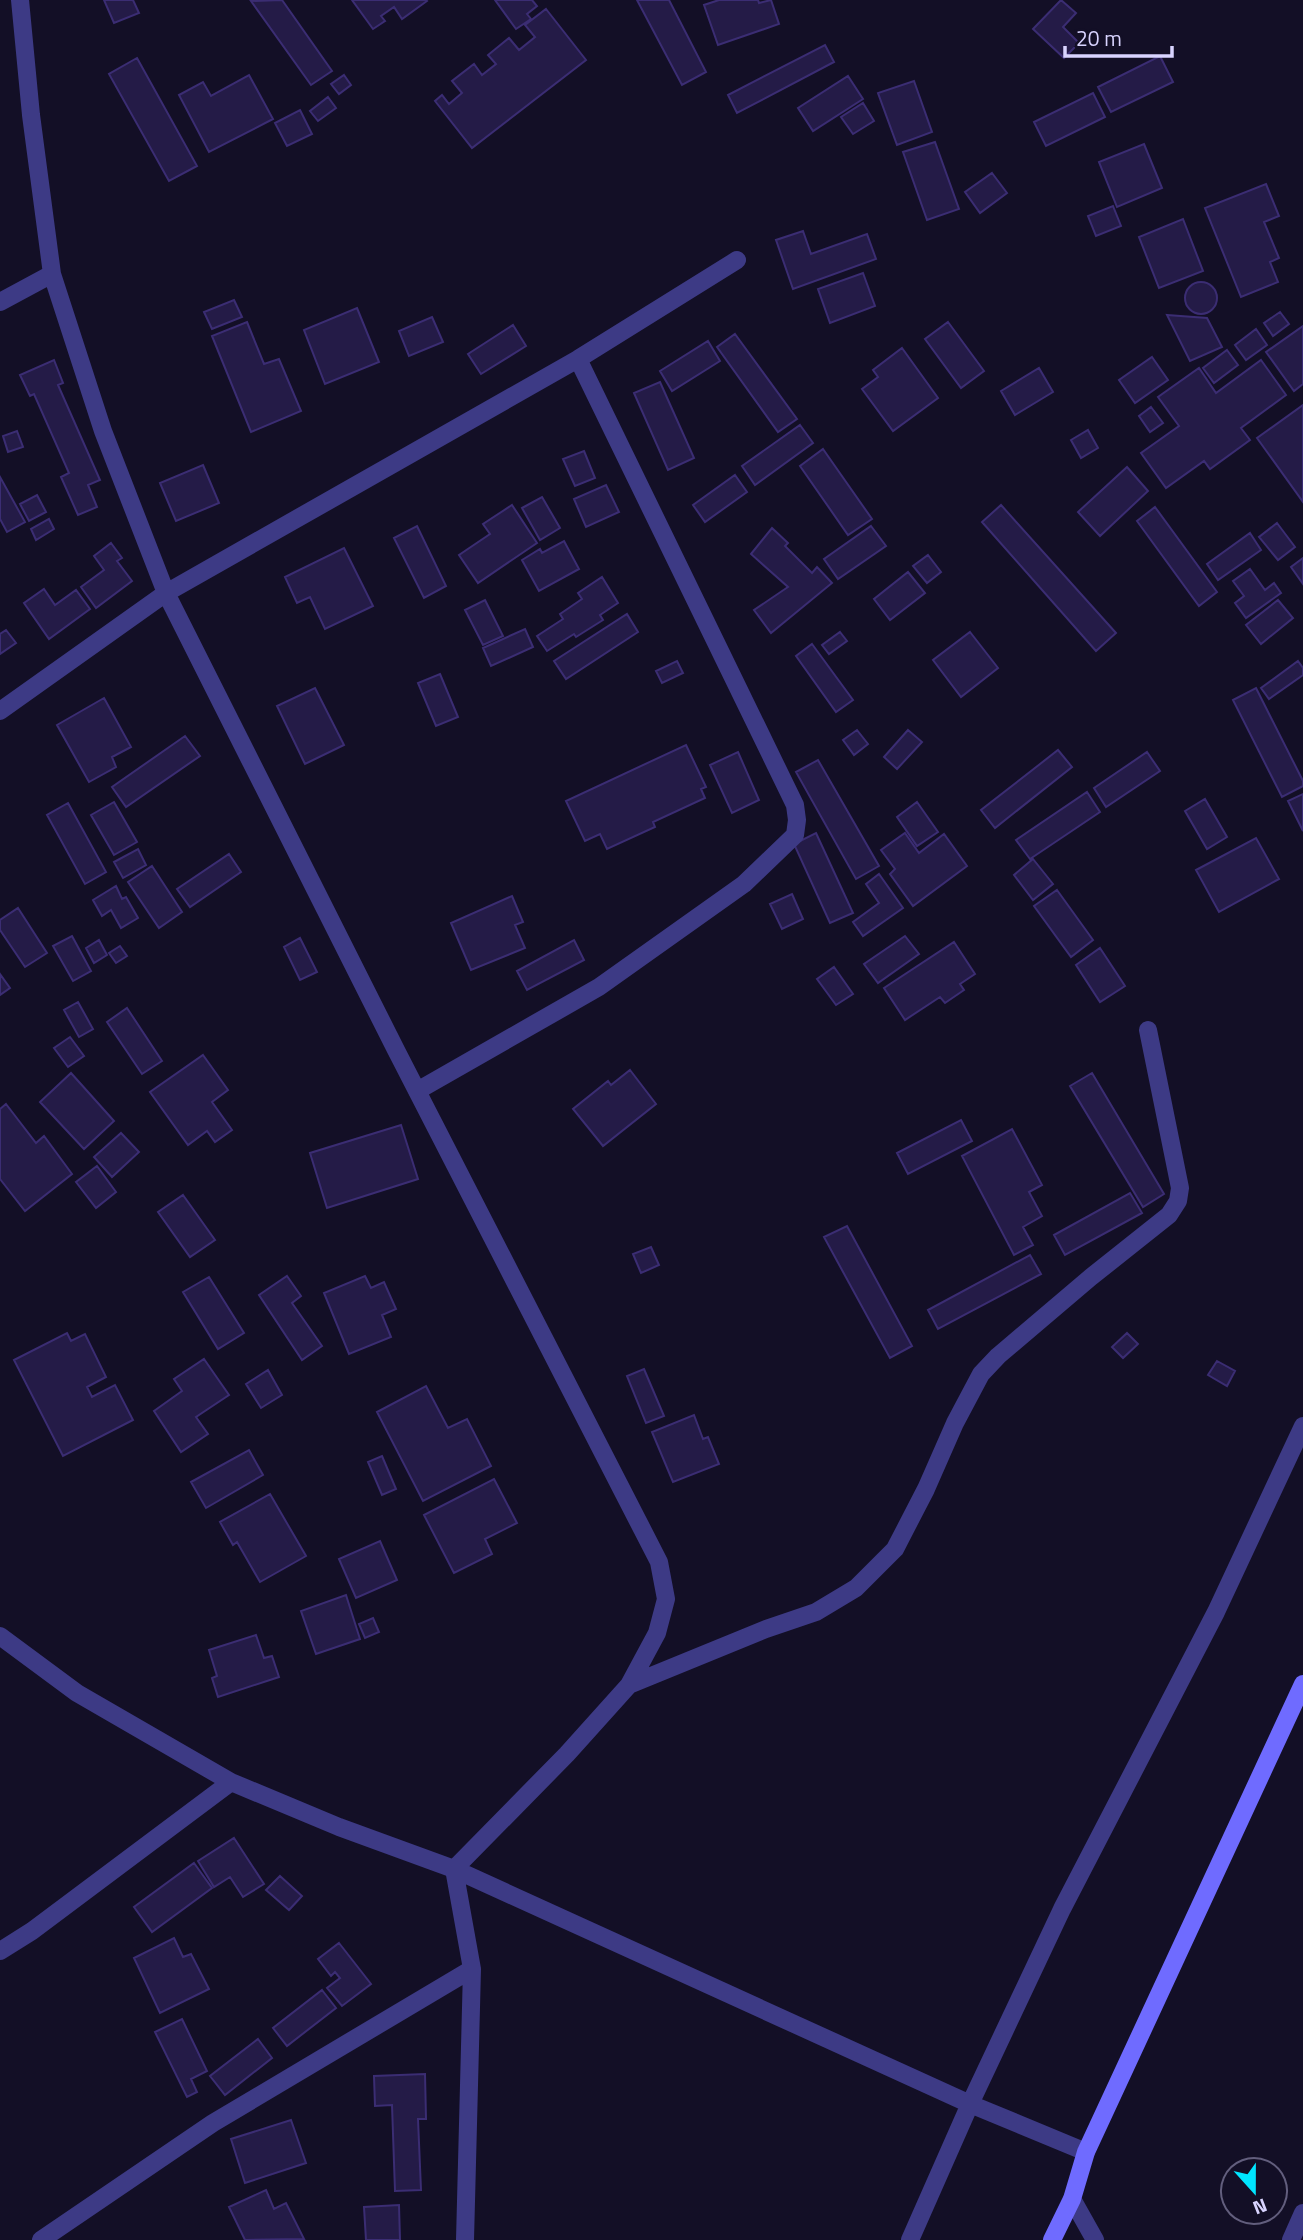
<svg xmlns="http://www.w3.org/2000/svg" width="1303" height="2240" font-family="'Titillium Web',sans-serif">
	<style>
		.building { fill: #241b47; stroke: #3b2d73; stroke-width: 2 }
		.lines { fill: none; stroke-linecap: round; stroke-linejoin: round }
		.minor { stroke: #3d3a85; stroke-width: 18 }
		.secondary { stroke: #6f6bff; stroke-width: 18 }
	</style>
	<rect width="100%" height="100%" fill="#130f26"/>
	<path class="building" d="M104,0H133L139,13L114,23Z
		M282,0L332,71L311,85L251,1Z
		M352,0H426L427,1L402,19L394,7L381,16L385,21L373,29Z
		M495,0H532L537,6L527,14L531,19L516,29Z
		M637,0H669L706,72L682,85Z
		M719,0H758L759,3L771,0L779,24L718,45L704,5Z
		M1061,0L1076,13L1063,27L1079,43L1064,58L1033,29Z
		M546,9L586,60L472,148L435,101L442,95L449,104L462,93L452,81L474,64L482,75L496,64L488,55L509,38L519,50L535,37L525,25Z
		M825,45L834,62L737,113L728,95Z
		M1160,56L1173,82L1111,112L1098,87Z
		M137,58L197,166L169,181L109,74Z
		M249,75L273,119L209,152L179,95L203,82L211,96Z
		M344,75L351,85L339,94L331,84Z
		M848,76L863,99L813,131L798,108Z
		M914,81L932,132L897,145L878,93Z
		M1093,93L1105,117L1046,146L1034,122Z
		M328,97L336,108L318,121L310,111Z
		M863,103L874,121L853,134L841,117Z
		M300,110L312,134L287,146L275,123Z
		M935,142L959,209L927,220L903,152Z
		M1144,144L1162,188L1117,207L1099,162Z
		M992,173L1007,193L980,213L965,192Z
		M1266,184L1279,216L1264,222L1279,258L1270,262L1278,282L1241,297L1205,208Z
		M1113,206L1121,226L1096,236L1088,216Z
		M1183,219L1203,271L1159,288L1139,237Z
		M803,231L811,254L867,234L876,259L793,289L776,240Z
		M863,273L875,306L830,323L818,289Z
		M1185 298a16 16 0 1 1 32 0a16 16 0 1 1-32 0Z
		M234,300L242,317L212,329L204,312Z
		M357,308L379,362L325,384L304,330Z
		M1280,312L1289,324L1273,336L1264,323Z
		M1167,315L1207,318L1222,347L1190,361Z
		M432,317L443,342L409,356L399,331Z
		M247,322L264,364L279,359L301,411L251,432L212,336Z
		M948,322L984,371L961,388L925,339Z
		M513,325L526,346L481,374L468,354Z
		M1303,326V384L1294,391L1266,352Z
		M1256,329L1267,345L1246,360L1235,345Z
		M735,334L797,419L778,432L717,347Z
		M708,341L720,361L672,391L660,371Z
		M902,348L938,398L893,431L862,389L878,377L873,370Z
		M1227,350L1238,365L1214,383L1203,368Z
		M1152,357L1168,380L1135,403L1119,380Z
		M54,360L63,383L58,385L100,480L88,485L97,507L78,515L61,477L69,473L34,394L30,396L20,375Z
		M1261,360L1286,395L1241,428L1250,440L1210,469L1204,461L1166,488L1141,453L1179,426L1158,397L1199,368L1216,393Z
		M1039,368L1053,392L1015,415L1001,391Z
		M660,382L694,458L668,470L634,393Z
		M1303,405V502L1257,438Z
		M1151,407L1163,423L1150,432L1139,416Z
		M800,425L813,443L755,485L742,466Z
		M1088,430L1098,448L1081,458L1071,440Z
		M17,431L23,447L8,452L3,436Z
		M823,449L872,519L848,535L800,466Z
		M584,451L595,478L575,486L563,459Z
		M203,465L219,503L176,521L160,483Z
		M1127,467L1148,491L1100,536L1078,512Z
		M735,475L747,492L705,522L693,505Z
		M0,477L25,522L7,532L0,519Z
		M606,485L619,512L586,527L574,499Z
		M37,495L46,512L29,521L20,504Z
		M542,497L560,528L540,540L522,508Z
		M512,505L537,543L478,583L459,555L490,534L483,524Z
		M1001,505L1116,633L1096,651L982,522Z
		M1155,507L1217,592L1199,606L1137,521Z
		M49,519L54,529L36,540L31,529Z
		M1277,523L1295,547L1278,560L1259,537Z
		M417,526L446,586L424,598L394,538Z
		M871,526L886,546L838,579L824,559Z
		M772,528L788,543L785,546L812,573L817,567L832,583L771,633L754,610L788,587L751,554Z
		M1250,533L1261,550L1218,580L1207,564Z
		M564,541L579,569L539,591L522,560L540,549L542,553Z
		M111,543L122,558L117,561L132,581L96,608L81,587L104,570L94,556Z
		M344,548L373,606L325,629L310,597L297,603L285,577Z
		M928,555L941,572L927,583L913,566Z
		M1303,558V584L1291,567Z
		M1250,569L1265,590L1274,583L1281,593L1246,618L1235,603L1244,596L1233,581Z
		M908,572L925,593L890,620L874,599Z
		M602,577L618,603L600,615L603,620L576,637L574,634L547,651L537,636L563,619L560,614L582,599L578,593Z
		M44,589L55,605L76,590L90,609L49,639L24,603Z
		M485,600L503,636L483,645L465,610Z
		M1278,600L1293,618L1261,644L1246,625Z
		M627,614L638,632L566,679L554,661Z
		M525,629L533,647L491,666L483,648Z
		M6,630L16,643L0,654V634Z
		M840,632L847,641L829,654L822,645Z
		M970,632L998,668L961,697L933,660Z
		M812,644L853,700L836,712L796,656Z
		M677,661L683,673L662,683L656,671Z
		M1298,661L1303,668V675L1269,699L1261,688Z
		M440,674L458,717L436,726L418,683Z
		M315,688L344,745L305,764L277,706Z
		M1256,688L1303,781V786L1282,797L1233,700Z
		M104,698L131,747L112,757L116,767L89,782L57,725Z
		M857,730L868,744L854,755L843,740Z
		M908,730L922,742L897,769L884,757Z
		M185,736L200,756L126,807L112,787Z
		M686,745L706,787L701,789L705,798L653,822L655,827L607,849L600,834L585,841L566,801Z
		M1058,750L1072,767L995,828L981,810Z
		M738,752L759,800L732,813L710,765Z
		M1147,752L1160,771L1106,807L1094,788Z
		M818,760L879,866L856,879L796,772Z
		M1087,792L1100,812L1030,859L1016,840Z
		M1303,794V831L1288,801Z
		M1205,799L1227,837L1207,849L1185,811Z
		M114,802L137,842L114,855L91,815Z
		M917,802L938,832L917,846L897,817Z
		M68,803L106,872L85,884L47,815Z
		M816,833L853,913L830,923L794,844Z
		M905,833L919,853L944,834L967,866L913,906L890,874L895,869L881,850Z
		M1256,838L1279,879L1219,912L1196,870Z
		M138,849L146,865L123,878L114,862Z
		M229,854L241,872L190,907L177,889Z
		M1033,859L1053,884L1033,900L1014,875Z
		M152,866L182,912L159,928L128,882Z
		M879,874L903,908L863,936L853,922L879,903L866,884Z
		M116,886L122,899L126,897L138,918L121,928L111,910L102,916L93,900Z
		M1057,890L1093,940L1071,957L1034,906Z
		M792,894L803,919L782,929L770,904Z
		M512,896L523,922L515,925L525,948L471,970L451,923Z
		M18,908L47,953L25,967L0,930V920Z
		M72,936L91,971L73,981L53,946Z
		M905,936L919,954L878,983L864,964Z
		M300,938L317,972L300,980L284,947Z
		M99,940L107,955L94,963L86,948Z
		M574,940L584,960L527,990L517,971Z
		M954,942L975,974L960,984L964,990L945,1003L940,997L905,1020L884,988Z
		M120,946L127,956L116,963L109,953Z
		M1100,948L1125,986L1100,1002L1076,965Z
		M834,967L853,994L836,1005L817,979Z
		M0,974L10,988L0,995Z
		M78,1002L93,1029L79,1037L64,1010Z
		M127,1008L162,1061L142,1074L107,1022Z
		M70,1037L84,1056L68,1067L54,1048Z
		M203,1055L228,1090L212,1102L232,1130L215,1142L207,1131L188,1145L150,1092Z
		M630,1070L656,1104L603,1146L573,1109L608,1081L611,1085Z
		M71,1073L114,1121L84,1149L40,1102Z
		M1092,1073L1164,1194L1143,1207L1070,1086Z
		M6,1104L36,1143L44,1136L72,1174L25,1211L0,1179V1109Z
		M961,1120L972,1141L908,1174L897,1153Z
		M401,1125L418,1179L327,1208L310,1153Z
		M1012,1129L1042,1185L1029,1192L1042,1216L1023,1227L1033,1245L1014,1255L962,1156Z
		M121,1133L139,1152L112,1177L94,1157Z
		M97,1166L116,1192L96,1208L76,1182Z
		M1130,1193L1142,1213L1065,1255L1054,1235Z
		M183,1195L215,1240L190,1257L158,1212Z
		M847,1226L912,1346L890,1358L824,1237Z
		M651,1247L659,1265L641,1273L633,1254Z
		M1030,1255L1041,1274L938,1329L928,1310Z
		M287,1276L301,1296L292,1303L322,1346L302,1360L259,1295Z
		M365,1276L371,1288L384,1282L396,1309L382,1315L391,1337L349,1354L324,1293Z
		M209,1277L244,1333L218,1349L183,1292Z
		M67,1333L71,1341L85,1334L106,1377L87,1387L92,1397L115,1385L133,1420L63,1456L14,1360Z
		M1127,1333L1138,1344L1123,1358L1112,1347Z
		M204,1359L229,1395L196,1417L208,1434L181,1452L154,1411L182,1391L174,1379Z
		M1217,1361L1235,1371L1227,1386L1208,1375Z
		M644,1369L664,1416L646,1423L627,1376Z
		M268,1370L282,1395L261,1408L246,1384Z
		M426,1386L448,1428L467,1419L491,1466L423,1501L377,1412Z
		M694,1415L703,1439L708,1437L719,1464L673,1482L652,1432Z
		M249,1450L263,1475L206,1508L191,1482Z
		M382,1456L396,1489L382,1495L368,1462Z
		M494,1479L517,1523L485,1539L492,1554L454,1573L424,1515Z
		M270,1494L306,1556L260,1582L237,1542L233,1545L220,1522Z
		M380,1541L397,1580L356,1598L339,1559Z
		M346,1595L360,1639L316,1654L301,1611Z
		M373,1618L379,1632L365,1638L359,1624Z
		M256,1635L264,1658L272,1656L279,1677L218,1697L212,1678L217,1676L209,1650Z
		M234,1838L264,1884L243,1897L230,1877L214,1887L198,1861Z
		M194,1863L212,1888L152,1932L134,1907Z
		M280,1876L302,1896L289,1910L266,1890Z
		M174,1938L183,1957L191,1954L209,1989L160,2013L134,1958Z
		M339,1943L371,1984L342,2006L327,1988L340,1978L335,1972L331,1976L318,1959Z
		M322,1990L336,2008L287,2046L273,2028Z
		M182,2019L207,2071L191,2079L197,2092L187,2097L155,2032Z
		M258,2039L272,2058L225,2095L210,2076Z
		M425,2074L426,2119H418L421,2190L395,2191L392,2105L375,2106L374,2076Z
		M291,2120L306,2163L245,2183L231,2139Z
		M266,2190L274,2209L286,2203L304,2239L245,2240L229,2207Z
		M399,2205L400,2240H366L364,2207Z"/>
	<g class="lines">
		<path class="minor" d="M20,0L31,115L52,274L103,431L166,593L396,1050L659,1562L666,1599L657,1633L629,1685L567,1754L454,1869L472,1969L465,2240
			M0,302L52,274
			M0,711L166,593L578,359L737,260
			M417,1091L599,987L744,884L795,835L797,820L795,805L578,359
			M0,1636L77,1693L231,1782L339,1827L454,1869L970,2104L1086,2152
			M629,1685L766,1629L816,1612L856,1588L895,1549L926,1489L955,1423L981,1374L998,1356L1091,1277L1169,1215L1178,1201L1180,1188L1148,1030
			M0,1951L32,1931L231,1782
			M1072,2199L1095,2240
			M41,2240L213,2123L472,1969
			M910,2240L970,2104L1062,1909L1216,1612L1303,1426
			M1291,2240L1303,2213"/>
		<path class="secondary" d="M1052,2240L1072,2199L1086,2152L1303,1684"/>
	</g>
	<g transform="translate(1254 2191) rotate(159)"><circle r="33" fill="#130f26" stroke="#625e7d" stroke-width="2"/>
	<path d="M0-5L12 26L0 18L-12 26Z" fill="#00e5ff"/>
	<text y="-10" font-size="19" font-weight="bold" text-anchor="middle" fill="#d9d4ff">N</text>
	</g>
	<path d="M1065 46v10h107v-10" fill="none" stroke="#d9d4ff" stroke-width="3.5"/>
	<text x="1076" y="46" font-size="21" fill="#d9d4ff" stroke="#130f26" stroke-width="5" paint-order="stroke">20 m</text>
</svg>
